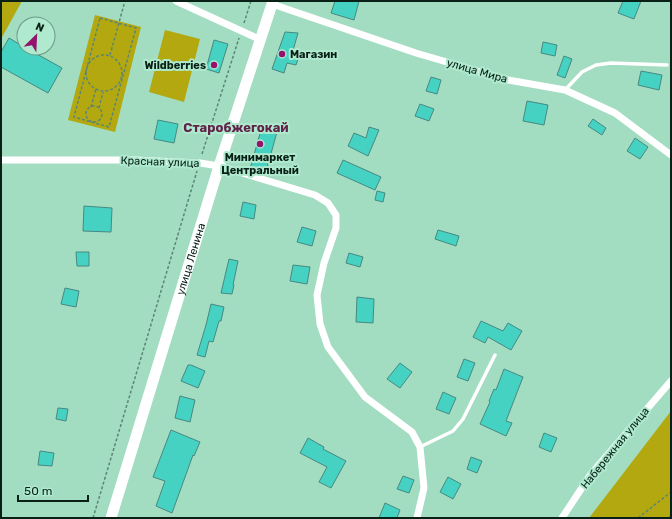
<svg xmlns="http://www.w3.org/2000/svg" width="672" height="519" font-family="Rubik,sans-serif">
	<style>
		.green { fill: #b3a810 }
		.building { fill: #46d2c2; stroke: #478981 }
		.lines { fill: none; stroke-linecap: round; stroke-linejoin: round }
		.path { stroke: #5b8673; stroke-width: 1.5; stroke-dasharray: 3 2; stroke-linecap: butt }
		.lane { stroke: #fff; stroke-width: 3.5 }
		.street { stroke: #fff; stroke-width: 7 }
		.secondary { stroke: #fff; stroke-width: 11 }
		.poi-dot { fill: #94136d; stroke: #afe9ce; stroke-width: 1.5 }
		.labels { text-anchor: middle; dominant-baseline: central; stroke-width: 4; stroke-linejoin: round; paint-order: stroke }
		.poi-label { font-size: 11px; font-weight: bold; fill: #082016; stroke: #afe9ce; text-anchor: start }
		.street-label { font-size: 11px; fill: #082016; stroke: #afe9ce }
		.quarter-label { font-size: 13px; font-weight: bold; fill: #602349; stroke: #afe9ce }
	</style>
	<rect width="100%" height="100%" fill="#a2dcc1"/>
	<path class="green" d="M1,1H22L1,39Z
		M95,15L141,27L115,132L68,120Z
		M165,30L200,39L184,102L149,92Z
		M671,411V518H589Z"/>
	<path class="building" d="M335,1H359L354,20L331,13Z
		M623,1H641L634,19L618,13Z
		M285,32L298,33L292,54L299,56L296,65L287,63L284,73L272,69Z
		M9,38L24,47V48H26L62,68L48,93L1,67V52Z
		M214,40L228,44L219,73L206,69Z
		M543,42L557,45L555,56L541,53Z
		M564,56L572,59L565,78L557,75Z
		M641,71L662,75L659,90L638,85Z
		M431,77L441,80L437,94L426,91Z
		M527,101L548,105L544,125L523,121Z
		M420,104L434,109L429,121L415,116Z
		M593,119L606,128L602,135L588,126Z
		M158,120L178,124L174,143L154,139Z
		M369,127L379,130L368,156L348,146L354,133L366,138Z
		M261,130L277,132L265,175L250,169Z
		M635,138L648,147L640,159L627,151Z
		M343,160L381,177L375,190L337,173Z
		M377,191L385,193L383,202L375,200Z
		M243,202L256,205L254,219L240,216Z
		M84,206L112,208L111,232L83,231Z
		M302,227L316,231L312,246L297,242Z
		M438,230L459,236L456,246L435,239Z
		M76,252H89V266H77Z
		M349,253L363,257L360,267L346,263Z
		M229,259L238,261L233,285H234L232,294L221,293Z
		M293,265L310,267L307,284L290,281Z
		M65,288L79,291L76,307L61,304Z
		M357,297L374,299L373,323L356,322Z
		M211,304L224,307L221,321H219L213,342L209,341L205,357L197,355L206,325Z
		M481,321L503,331L508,323L522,331L511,350L488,337L485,343L473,337Z
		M464,359L475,363L468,381L457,377Z
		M400,363L412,372L400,388L387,379Z
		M188,365H191L205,371L198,388L181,381Z
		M504,369L523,377L506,421L512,423L506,436L480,424L490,402L489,401L494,389L496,390Z
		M443,392L456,398L449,414L436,409Z
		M180,396L195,400L190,422L175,418Z
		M58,408L68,409L66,421L56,419Z
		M171,430L200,442L194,456L193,455L172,513L156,506L165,481L153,477Z
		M544,433L557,438L551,452L539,447Z
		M308,438L324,447L323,449L346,461L331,488L319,482L327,467L300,453Z
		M40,451L54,453L52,466L38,465Z
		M471,457L482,461L477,473L467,469Z
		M403,476L414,480L409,493L397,489Z
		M448,477L461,484L453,499L440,492Z
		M385,503L400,510L397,518H379Z"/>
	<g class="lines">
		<path class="path" d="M100,18L136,28L109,127L74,117Z
			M244,23L251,1
			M86 73a18 18 0 1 1 36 0a18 18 0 1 1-36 0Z
			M110,55L125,1
			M86 114a8 8 0 1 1 16 0a8 8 0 1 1-16 0Z
			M91,107L96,89
			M99,108L103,92
			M202,154L239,38
			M93,518L197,171
			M638,518L671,492
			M669,518L671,515"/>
		<path class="lane" d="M565,90L582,72L596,65L611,63L667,65
			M420,447L453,431L463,419L495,355"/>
		<path class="street" d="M176,1L261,40
			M272,4L416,53L508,80L565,90L615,113L671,155
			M1,160H135L200,163L219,166L315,195L328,203L336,215V228L324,263L317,295L320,324L328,347L365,397L412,432L420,447L424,488L417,518
			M562,518L591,474L671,381"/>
		<path class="secondary" id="s1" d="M111,518L219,166L273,1"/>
	</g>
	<g class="poi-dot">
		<circle cx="282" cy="54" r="4"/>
		<circle cx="214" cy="65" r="4"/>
		<circle cx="260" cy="144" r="4"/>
	</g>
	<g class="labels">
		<g class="poi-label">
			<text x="290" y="54">Магазин</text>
			<text x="206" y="65" text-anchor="end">Wildberries</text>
			<text x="260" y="157" text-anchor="middle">Минимаркет<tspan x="260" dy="13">Центральный</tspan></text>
		</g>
		<g class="street-label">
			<text transform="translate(477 71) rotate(16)">улица Мира</text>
			<text transform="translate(160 162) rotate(2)">Красная улица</text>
			<text stroke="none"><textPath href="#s1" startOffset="271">улица Ленина</textPath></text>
			<text transform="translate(615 448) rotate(-51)">Набережная улица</text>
		</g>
		<g class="quarter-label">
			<text x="236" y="127">Старобжегокай</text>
		</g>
	</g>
	<rect width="672" height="519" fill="none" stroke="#082016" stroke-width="4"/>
	<g transform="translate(36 36) rotate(24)"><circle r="19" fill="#afe9ce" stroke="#6c9984"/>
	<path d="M0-3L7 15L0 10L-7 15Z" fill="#94136d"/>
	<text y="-6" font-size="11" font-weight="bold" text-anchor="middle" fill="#082016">N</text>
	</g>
	<path d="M18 495v6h70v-6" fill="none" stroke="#082016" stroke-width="2"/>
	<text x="24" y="495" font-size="12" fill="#082016" stroke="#afe9ce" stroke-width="3" paint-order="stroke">50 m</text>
</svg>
